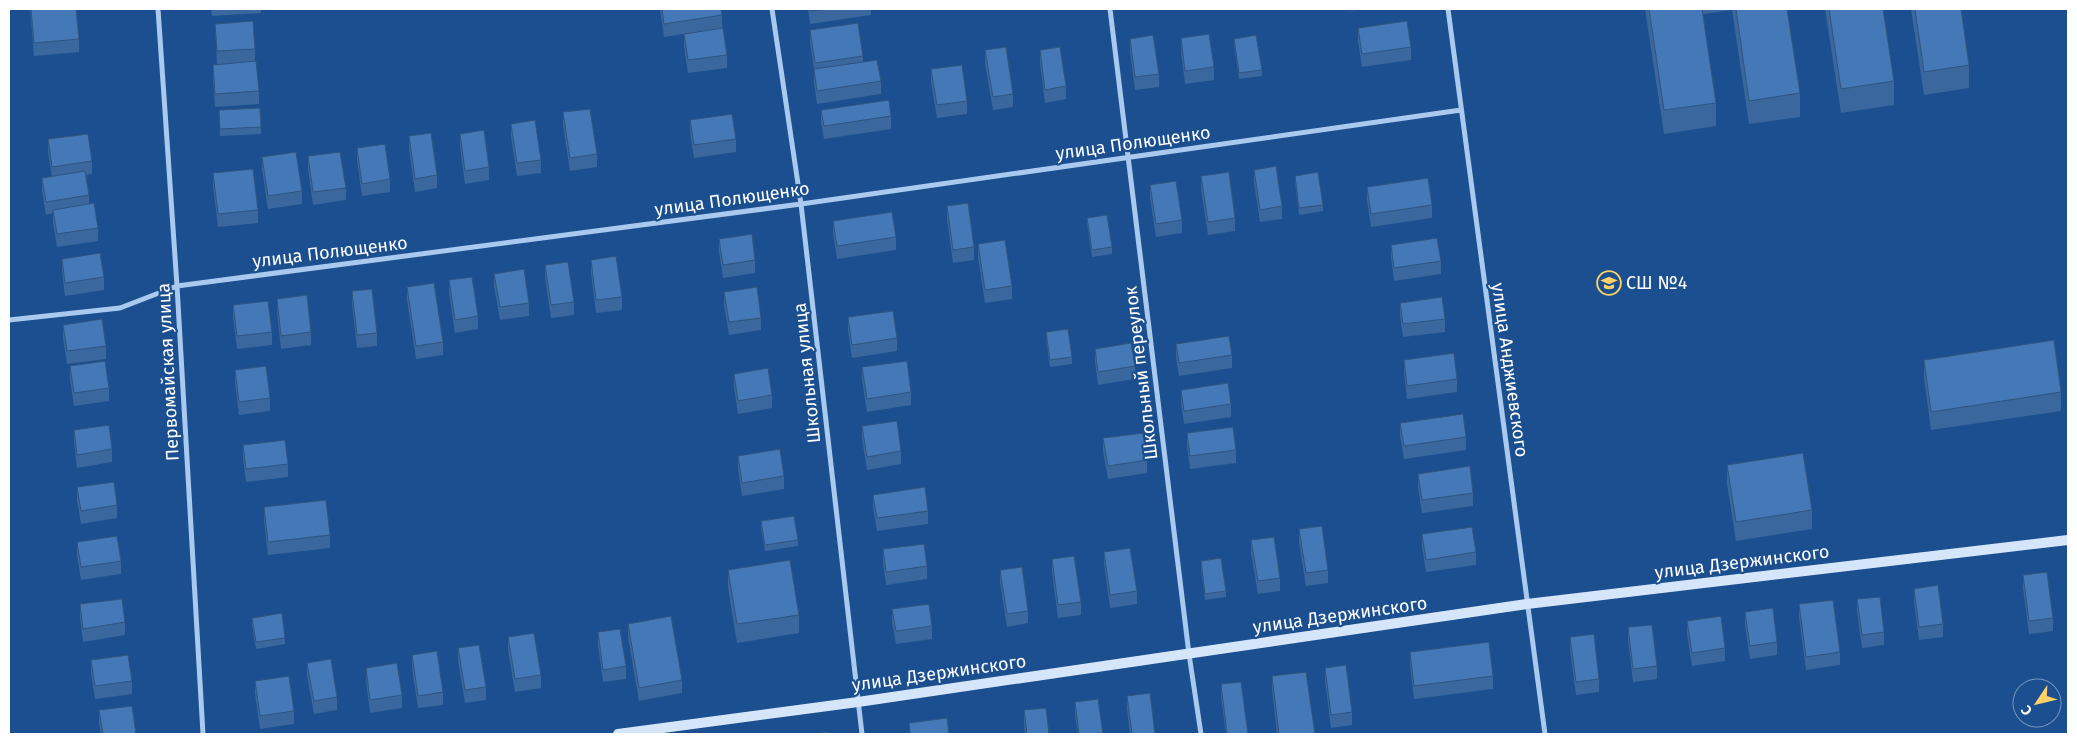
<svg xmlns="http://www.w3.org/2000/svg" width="2077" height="743" font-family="'Fira Sans',sans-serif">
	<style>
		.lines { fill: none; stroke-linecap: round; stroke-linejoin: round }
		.street { stroke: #a9c9ee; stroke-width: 5 }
		.secondary { stroke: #d6e6fa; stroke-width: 10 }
		.wall { fill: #3a679d }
		.building { fill: #4478b7; stroke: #305480 }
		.labels { text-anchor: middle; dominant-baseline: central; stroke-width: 4.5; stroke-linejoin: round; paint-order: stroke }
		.street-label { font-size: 18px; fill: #fff; stroke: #1b4f8f }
		.poi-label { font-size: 18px; fill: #fff; stroke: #1b4f8f; text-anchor: start }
	</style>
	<rect width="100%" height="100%" fill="#1b4f8f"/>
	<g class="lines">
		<path class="street" d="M158,9L177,286L203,734
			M772,9L801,204L862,734
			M1110,9L1189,654L1201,734
			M1448,9L1545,734
			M9,320L120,308L177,286L801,204L1461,110"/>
		<path class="secondary" d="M618,734L858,702L1527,604L2068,540"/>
	</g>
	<path class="wall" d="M30,9H76L79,39V52L34,56Z
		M211,9H261V13L212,16Z
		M660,9H721L722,15V28L727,55V68L688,73L684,47V34L664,37Z
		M808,9H871V15L810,24Z
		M1348,9H1364L1348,11Z
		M1645,9H1787L1800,93V117L1749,124L1732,10L1703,14L1716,103V126L1664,134Z
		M1825,9H1883L1894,81V105L1841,113Z
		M1911,9H1961L1969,65V88L1924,95Z
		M215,24L255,49V62L259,91V104L215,107L213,78V65L217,64Z
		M1358,28L1411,47V60L1362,67L1358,41Z
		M810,30L863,56V62L881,81V94L817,104L814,82V69L810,43Z
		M1181,38L1214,67V80L1185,84L1181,51Z
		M1130,39L1159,74V87L1135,90L1130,52Z
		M1234,39L1262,70V76L1239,79L1234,45Z
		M985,50L1013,94V107L993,110L985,63Z
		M1040,50L1066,86V99L1045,103L1040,63Z
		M931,69L967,101V114L937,118L931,82Z
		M219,110L261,127V134L220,136Z
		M821,110L891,116V129L824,139L821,123Z
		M563,112L597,154V167L570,171L563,125Z
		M690,120L736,139V152L694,158L690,133Z
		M511,124L541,160V173L517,176L511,137Z
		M460,134L489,167V180L465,184L460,147Z
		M409,136L437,175V188L415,192L409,149Z
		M48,139L92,161V174L86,175L89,195V204L98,228V241L57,247L53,223V213L46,215L42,191V178L52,177L48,152Z
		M357,148L390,179V192L362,196L357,160Z
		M308,156L346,188V200L313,205L308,169Z
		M262,157L302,191V204L268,209L262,169Z
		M1254,170L1282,206V219L1260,222L1254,183Z
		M213,173L258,210V223L218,227L213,186Z
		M1201,176L1235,218V231L1208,235L1201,189Z
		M1295,176L1323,205V211L1299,215L1295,182Z
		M1150,185L1182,220V233L1156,237L1150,198Z
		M1367,187L1432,205V218L1371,227L1367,200Z
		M947,206L974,247V260L953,263L947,219Z
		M1087,218L1112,247V254L1092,257L1087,224Z
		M833,221L896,237V250L837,259L833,234Z
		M719,239L755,260V273L723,278L719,252Z
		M978,244L1012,286V299L985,303L978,257Z
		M1391,245L1441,261V274L1394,281L1391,258Z
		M62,259L104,277V290L65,296L62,272Z
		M591,260L622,297V310L596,313L591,273Z
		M545,265L574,302V315L551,318L545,278Z
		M494,274L529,303V316L500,320L494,286Z
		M449,280L478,316V329L455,333L449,293Z
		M407,287L443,342V355L416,359L407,300Z
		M352,291L377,333V346L357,348L352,304Z
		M724,292L761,318V330L729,335L724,305Z
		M277,299L311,332V345L281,349L277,312Z
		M1400,303L1445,319V332L1403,337L1400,316Z
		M233,305L272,332V345L237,349L233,318Z
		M848,317L897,338V351L852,358L848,330Z
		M63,325L106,346V359L67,364L63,338Z
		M1046,332L1072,357V364L1050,367L1046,339Z
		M1176,344L1232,355V368L1179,376L1176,357Z
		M1095,349L1135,366V379L1098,385L1095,362Z
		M1404,360L1457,379V392L1407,399L1404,373Z
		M1924,360L2061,392V411L1931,430L1924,378Z
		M70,366L109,388V401L74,406L70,379Z
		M862,367L911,392V405L867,412L862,380Z
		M235,370L270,398V411L239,415L235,383Z
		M734,374L772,395V408L738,414L734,387Z
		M1181,390L1231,404V417L1184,424L1181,402Z
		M1400,423L1466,437V450L1404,459L1400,436Z
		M862,426L901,451V464L867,470L862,439Z
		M74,430L112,449V462L77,468L74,443Z
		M1187,433L1236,450V463L1190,469L1187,446Z
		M1103,438L1147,460V473L1108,479L1103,451Z
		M243,445L288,464V477L246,482L243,458Z
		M738,456L784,476V489L742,496L738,469Z
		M1727,465L1812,510V529L1736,541L1727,484Z
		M1418,474L1473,493V506L1422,513L1418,487Z
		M77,487L117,505V518L81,524L77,500Z
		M873,495L928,511V524L877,531L873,508Z
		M264,507L330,535V548L268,555L264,520Z
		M761,521L798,540V546L765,551L761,528Z
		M1299,529L1328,570V583L1306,586L1299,542Z
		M1422,534L1476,552V565L1426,572L1422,547Z
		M1251,540L1280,578V591L1258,594L1251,553Z
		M77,542L121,561V574L81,580L77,555Z
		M883,549L927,566V579L886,585L883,562Z
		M1104,552L1137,591V604L1110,608L1104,564Z
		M1052,559L1081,602V615L1058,618L1052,572Z
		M1201,561L1226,591V597L1205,600L1201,568Z
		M728,570L799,615V633L737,643L728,588Z
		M1000,570L1028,611V623L1007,627L1000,583Z
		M2023,575L2053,618V631L2029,634L2023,588Z
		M1914,589L1943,624V637L1919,640L1914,602Z
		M1857,599L1884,632V645L1862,648L1857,612Z
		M80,604L125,622V635L83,642L80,617Z
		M1799,604L1840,652V665L1806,670L1799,617Z
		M892,609L932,626V639L896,644L892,622Z
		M1745,612L1777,642V655L1750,659L1745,625Z
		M252,618L285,638V644L256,649L252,625Z
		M1687,621L1725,648V661L1692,666L1687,634Z
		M628,624L682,680V693L639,701L628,637Z
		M1628,627L1657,666V679L1633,682L1628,640Z
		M598,632L626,666V679L603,682L598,645Z
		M508,637L541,675V688L515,692L508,650Z
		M1570,637L1599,679V692L1576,695L1570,650Z
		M458,648L486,687V700L465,703L458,661Z
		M1410,652L1493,676V689L1414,699L1410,665Z
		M412,655L443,692V705L418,708L412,668Z
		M91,660L132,681V694L95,699L91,673Z
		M307,663L337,697V710L314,714L307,675Z
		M366,668L402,695V708L370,713L366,681Z
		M1325,668L1352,712V725L1331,728L1325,681Z
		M1272,676L1315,734H1277L1272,689Z
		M255,681L294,711V724L260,729L255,694Z
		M1221,684L1248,734H1226L1221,697Z
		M1127,696L1155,734H1130L1127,709Z
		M1075,702L1103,734H1078L1075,715Z
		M99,710L136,734H101L99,723Z
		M1024,710L1049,734H1025L1024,723Z"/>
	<path class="building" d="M31,9H76L79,39L34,43Z
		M662,9H721L722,15L664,24Z
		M810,9H827L810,11Z
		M1649,9H1702L1716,103L1664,110Z
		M1736,9H1787L1800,93L1749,101Z
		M1829,9H1883L1894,81L1841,89Z
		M1915,9H1961L1969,65L1924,72Z
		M253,21L255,49L217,51L215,24Z
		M1407,21L1411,47L1362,54L1358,28Z
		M858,23L863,56L815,63L810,30Z
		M723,28L727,55L688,60L684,34Z
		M1209,34L1214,67L1185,71L1181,38Z
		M1153,35L1159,74L1135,77L1130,39Z
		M1256,35L1262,70L1239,73L1234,39Z
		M1006,47L1013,94L993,97L985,50Z
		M1060,47L1066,86L1045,90L1040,50Z
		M877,60L881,81L817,91L814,69Z
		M256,61L259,91L215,94L213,65Z
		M962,65L967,101L937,105L931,69Z
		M889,100L891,116L824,126L821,110Z
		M260,108L261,127L220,129L219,110Z
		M590,109L597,154L570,158L563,112Z
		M732,114L736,139L694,145L690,120Z
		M535,120L541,160L517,163L511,124Z
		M484,130L489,167L465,171L460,134Z
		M431,133L437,175L415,179L409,136Z
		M88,134L92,161L52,167L48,139Z
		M385,144L390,179L362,184L357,148Z
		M296,152L302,191L268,196L262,157Z
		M340,152L346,188L313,192L308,156Z
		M1276,166L1282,206L1260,210L1254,170Z
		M253,169L258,210L218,214L213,173Z
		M85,171L89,195L46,202L42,178Z
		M1229,172L1235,218L1208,222L1201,176Z
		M1318,172L1323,205L1299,208L1295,176Z
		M1428,178L1432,205L1371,214L1367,187Z
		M1176,181L1182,220L1156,224L1150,185Z
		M94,203L98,228L57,234L53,210Z
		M968,203L974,247L953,250L947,206Z
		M892,212L896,237L837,246L833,221Z
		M1107,215L1112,247L1092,250L1087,218Z
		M752,234L755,260L723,265L719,239Z
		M1437,238L1441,261L1394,268L1391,245Z
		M1005,240L1012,286L985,290L978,244Z
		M100,253L104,277L65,283L62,259Z
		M616,256L622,297L596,300L591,260Z
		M568,262L574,302L551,305L545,265Z
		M524,269L529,303L500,307L494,274Z
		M472,277L478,316L455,320L449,280Z
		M434,283L443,342L416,346L407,287Z
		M757,287L761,318L729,322L724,292Z
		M372,289L377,333L357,335L352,291Z
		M307,295L311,332L281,336L277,299Z
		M1442,297L1445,319L1403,324L1400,303Z
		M268,301L272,332L237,336L233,305Z
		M893,311L897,338L852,345L848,317Z
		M102,319L106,346L67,351L63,325Z
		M1068,329L1072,357L1050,360L1046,332Z
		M1229,336L1232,355L1179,363L1176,344Z
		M2054,340L2061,392L1931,412L1924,360Z
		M1131,343L1135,366L1098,372L1095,349Z
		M1454,353L1457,379L1407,386L1404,360Z
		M105,361L109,388L74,393L70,366Z
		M907,361L911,392L867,399L862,367Z
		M266,366L270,398L239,402L235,370Z
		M768,368L772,395L738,401L734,374Z
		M1228,383L1231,404L1184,411L1181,390Z
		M1463,414L1466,437L1404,446L1400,423Z
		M897,421L901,451L867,457L862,426Z
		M109,425L112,449L77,455L74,430Z
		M1233,427L1236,450L1190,456L1187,433Z
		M1143,433L1147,460L1108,466L1103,438Z
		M285,440L288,464L246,469L243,445Z
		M780,449L784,476L742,483L738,456Z
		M1803,453L1812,510L1736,522L1727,465Z
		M1470,466L1473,493L1422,500L1418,474Z
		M114,482L117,505L81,511L77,487Z
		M925,487L928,511L877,518L873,495Z
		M326,500L330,535L268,542L264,507Z
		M794,516L798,540L765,545L761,521Z
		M1322,526L1328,570L1306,573L1299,529Z
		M1472,527L1476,552L1426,560L1422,534Z
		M117,536L121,561L81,567L77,542Z
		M1274,537L1280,578L1258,581L1251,540Z
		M924,544L927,566L886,572L883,549Z
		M1130,548L1137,591L1110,595L1104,552Z
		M1074,556L1081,602L1058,605L1052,559Z
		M1221,558L1226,591L1205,594L1201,561Z
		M790,560L799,615L737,624L728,570Z
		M1022,567L1028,611L1007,614L1000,570Z
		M2047,572L2053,618L2029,621L2023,575Z
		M1938,585L1943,624L1919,627L1914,589Z
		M1880,597L1884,632L1862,635L1857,599Z
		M122,599L125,622L83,629L80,604Z
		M1833,600L1840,652L1806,657L1799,604Z
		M929,604L932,626L896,631L892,609Z
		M1773,608L1777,642L1750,646L1745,612Z
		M282,613L285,638L256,642L252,618Z
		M671,616L682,680L639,688L628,624Z
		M1721,616L1725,648L1692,653L1687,621Z
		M1652,625L1657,666L1633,669L1628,627Z
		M620,629L626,666L603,670L598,632Z
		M534,633L541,675L515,679L508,637Z
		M1594,634L1599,679L1576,682L1570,637Z
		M1489,642L1493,676L1414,686L1410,652Z
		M479,645L486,687L465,690L458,648Z
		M437,651L443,692L418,696L412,655Z
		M128,655L132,681L95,686L91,660Z
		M331,659L337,697L314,701L307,663Z
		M397,663L402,695L370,700L366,668Z
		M1346,665L1352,712L1331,715L1325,668Z
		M1306,672L1315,734H1279L1272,676Z
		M289,676L294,711L260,716L255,681Z
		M1241,682L1248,734H1227L1221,684Z
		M1150,693L1155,734H1132L1127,696Z
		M1098,699L1103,734H1079L1075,702Z
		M132,706L136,734H103L99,710Z
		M1046,708L1049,734H1027L1024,710Z
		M947,718L949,734H910L909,723Z
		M827,732L828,734H813Z"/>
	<defs>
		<g id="school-ring" transform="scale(1.25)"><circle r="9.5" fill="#1b4f8f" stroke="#ffd166" stroke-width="1.5"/><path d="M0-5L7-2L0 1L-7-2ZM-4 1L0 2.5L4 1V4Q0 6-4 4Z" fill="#ffd166"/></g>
	</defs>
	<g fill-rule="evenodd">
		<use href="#school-ring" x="1609" y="283"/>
	</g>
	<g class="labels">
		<g class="street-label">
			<text transform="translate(1133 143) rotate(-8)">улица Полющенко</text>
			<text transform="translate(732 199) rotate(-8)">улица Полющенко</text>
			<text transform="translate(330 252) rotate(-7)">улица Полющенко</text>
			<text transform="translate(1510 370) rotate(82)">улица Анджиевского</text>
			<text transform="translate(168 372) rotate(-93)">Первомайская улица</text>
			<text transform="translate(807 373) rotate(-96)">Школьная улица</text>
			<text transform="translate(1141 373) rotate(-97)">Школьный переулок</text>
			<text transform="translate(1742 562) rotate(-7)">улица Дзержинского</text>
			<text transform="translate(1340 615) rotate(-8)">улица Дзержинского</text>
			<text transform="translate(939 673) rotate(-8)">улица Дзержинского</text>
		</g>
		<g class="poi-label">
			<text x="1626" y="283">СШ №4</text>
		</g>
	</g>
	<rect width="2077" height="743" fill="none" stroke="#ffffff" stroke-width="20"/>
	<g transform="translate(2037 703) rotate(235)"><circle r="24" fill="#1b4f8f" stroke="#7695bc"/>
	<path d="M0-4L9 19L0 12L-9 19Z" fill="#ffd166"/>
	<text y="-8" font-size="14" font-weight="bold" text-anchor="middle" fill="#ffffff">С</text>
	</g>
</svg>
